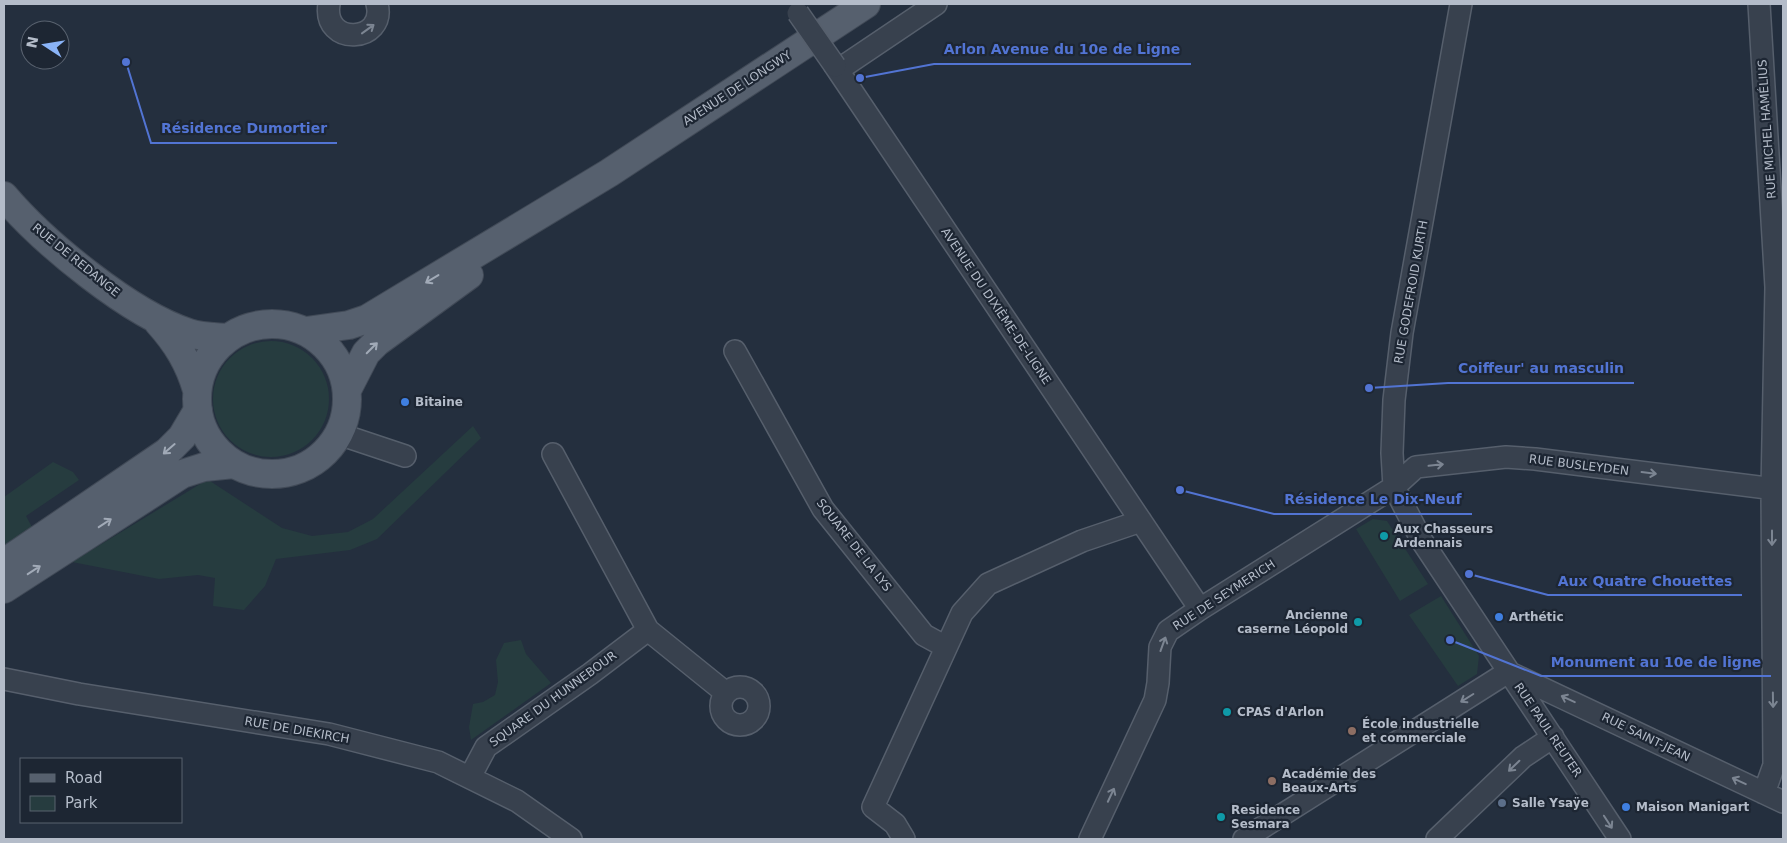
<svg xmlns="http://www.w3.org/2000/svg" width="1787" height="843" font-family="'DejaVu Sans',sans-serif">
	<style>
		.green { fill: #263c3f }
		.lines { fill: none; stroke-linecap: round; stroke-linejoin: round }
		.minor-casing { stroke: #565f6c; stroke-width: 24 }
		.major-casing { stroke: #414a57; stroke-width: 30 }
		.minor { stroke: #38414e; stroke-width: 21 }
		.major { stroke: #56606e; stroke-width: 28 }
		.minor-bridge-casing { stroke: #565f6c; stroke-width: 24; stroke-linecap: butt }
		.minor-bridge { stroke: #38414e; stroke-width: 21 }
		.oneway { stroke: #7c8592 }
		.oneway2 { stroke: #a1aab7 }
		.shop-dot { fill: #3f7fe0; stroke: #1d2633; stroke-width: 2 }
		.culture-dot { fill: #0f9aa8; stroke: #1d2633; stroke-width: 2 }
		.education-dot { fill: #8d6e63; stroke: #1d2633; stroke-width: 2 }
		.service-dot { fill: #5c6f8a; stroke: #1d2633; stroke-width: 2 }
		.labels { text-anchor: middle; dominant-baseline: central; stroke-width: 4.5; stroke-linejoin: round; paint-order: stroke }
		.street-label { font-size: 12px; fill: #b4bcc9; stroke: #1d2633 }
		.poi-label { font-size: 12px; font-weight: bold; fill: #b4bcc9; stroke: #1d2633; text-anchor: start }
		.leader { fill: none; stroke: #5274d3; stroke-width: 2 }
		.callout-dot { fill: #5274d3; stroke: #1d2633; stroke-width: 2 }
		.callout-label { font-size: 14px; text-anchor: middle; font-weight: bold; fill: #5274d3; stroke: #1d2633; stroke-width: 4.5; stroke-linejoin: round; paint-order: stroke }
	</style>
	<rect width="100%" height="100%" fill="#242f3e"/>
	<path class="green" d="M213 399a58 58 0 1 1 116 0a58 58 0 1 1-116 0Z
		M473,426L481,438L377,539L350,550L276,559L265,586L244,610L213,606L215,578L198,575L159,579L72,562L210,478V481L282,528L312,536L348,532L373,519Z
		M53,462L73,472L79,480L26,516L32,527L4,546V497Z
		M1373,519L1387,521L1428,584L1400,601L1356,529Z
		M1441,596L1479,656L1477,674L1458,686L1409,615Z
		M521,640L526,654L551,683L471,740L469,727L473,704L483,702L495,695L498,682L496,660L504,643Z"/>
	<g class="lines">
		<g class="minor-casing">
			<path id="minor" d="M329,4C322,47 387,43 377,4
				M1461,4L1402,333L1394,400L1392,453L1394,487L1422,541L1620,839
				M1759,4L1776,287L1772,489L1774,765L1764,793
				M835,66L1200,609
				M838,70L936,4
				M735,351L823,509L924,635L946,647
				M339,434L405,456
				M553,454L648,630L726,693
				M1508,672L1783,802
				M4,679L79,694L329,734L438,762L517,801L571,839
				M721 706a19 19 0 1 1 38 0a19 19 0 1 1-38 0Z
				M470,777L486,747L590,674L648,630
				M904,839L895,824L873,807L962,613L988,584L1082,541L1141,521
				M1090,839L1155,700L1158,683L1160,647L1168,631L1200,609L1394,487L1416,467L1506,457L1535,459L1783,490
				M1244,839L1508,672
				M1437,839L1523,757L1553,737"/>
		</g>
		<g class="major-casing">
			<path id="major" d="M4,196C44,243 130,314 189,333C201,337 215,337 227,338
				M158,322C177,343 189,363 197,390
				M197 399a75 75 0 1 1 150 0a75 75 0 1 1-150 0Z
				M306,331L349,325L367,319L609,173L866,4
				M347,390L366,353L377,342L469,275
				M4,563L167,452L182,437L198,410
				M4,589L182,474L204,467L234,464"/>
		</g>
		<use href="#minor" class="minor"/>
		<use href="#major" class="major"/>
		<g class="minor-bridge-casing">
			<path id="minor-bridge" d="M798,13L835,66"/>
		</g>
		<use href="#minor-bridge" class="minor-bridge"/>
	</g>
	<defs><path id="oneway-shaft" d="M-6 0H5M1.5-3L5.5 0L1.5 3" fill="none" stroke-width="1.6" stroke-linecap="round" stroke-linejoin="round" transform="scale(1.25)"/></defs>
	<g class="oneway">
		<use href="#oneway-shaft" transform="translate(368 29) rotate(-36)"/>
		<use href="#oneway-shaft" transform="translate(1436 465) rotate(-6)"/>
		<use href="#oneway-shaft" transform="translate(1649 473) rotate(7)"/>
		<use href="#oneway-shaft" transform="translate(1772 538) rotate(90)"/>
		<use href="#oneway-shaft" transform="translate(1163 644) rotate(-70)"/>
		<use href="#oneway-shaft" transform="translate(1467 698) rotate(148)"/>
		<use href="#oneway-shaft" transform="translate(1568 699) rotate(-155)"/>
		<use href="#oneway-shaft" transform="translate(1773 700) rotate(89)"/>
		<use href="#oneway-shaft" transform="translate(1514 766) rotate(136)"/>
		<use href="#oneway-shaft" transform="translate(1739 781) rotate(-155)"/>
		<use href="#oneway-shaft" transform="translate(1111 795) rotate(-65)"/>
		<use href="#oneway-shaft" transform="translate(1608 822) rotate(57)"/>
	</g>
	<g class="oneway2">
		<use href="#oneway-shaft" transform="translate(432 279) rotate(149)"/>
		<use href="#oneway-shaft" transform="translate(372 348) rotate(-45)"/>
		<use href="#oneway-shaft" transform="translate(169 449) rotate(139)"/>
		<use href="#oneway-shaft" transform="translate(105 523) rotate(-33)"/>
		<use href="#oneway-shaft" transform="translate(34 570) rotate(-33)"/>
	</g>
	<g class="shop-dot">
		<circle cx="405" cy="402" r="5"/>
		<circle cx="1499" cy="617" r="5"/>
		<circle cx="1626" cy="807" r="5"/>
	</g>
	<g class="culture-dot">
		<circle cx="1384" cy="536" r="5"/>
		<circle cx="1358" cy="622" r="5"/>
		<circle cx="1227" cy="712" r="5"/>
		<circle cx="1221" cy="817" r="5"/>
	</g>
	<g class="education-dot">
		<circle cx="1352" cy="731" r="5"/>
		<circle cx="1272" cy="781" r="5"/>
	</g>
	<circle class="service-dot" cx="1502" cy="803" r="5"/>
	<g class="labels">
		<g class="street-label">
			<text transform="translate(737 88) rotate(-33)">AVENUE DE LONGWY</text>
			<text transform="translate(1767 129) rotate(-94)">RUE MICHEL HAMÉLIUS</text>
			<text transform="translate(76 260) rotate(39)">RUE DE REDANGE</text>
			<text transform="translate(1411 292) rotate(-80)">RUE GODEFROID KURTH</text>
			<text transform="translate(996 306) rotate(56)">AVENUE DU DIXIÈME-DE-LIGNE</text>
			<text transform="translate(1579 465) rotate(7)">RUE BUSLEYDEN</text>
			<text transform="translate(854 545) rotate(52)">SQUARE DE LA LYS</text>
			<text transform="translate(1224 595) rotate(-33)">RUE DE SEYMERICH</text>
			<text transform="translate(553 699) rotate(-36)">SQUARE DU HUNNEBOUR</text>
			<text transform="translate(297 730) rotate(10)">RUE DE DIEKIRCH</text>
			<text transform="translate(1548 730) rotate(56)">RUE PAUL REUTER</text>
			<text transform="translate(1646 737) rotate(26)">RUE SAINT-JEAN</text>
		</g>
		<g class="poi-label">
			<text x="415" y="402">Bitaine</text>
			<text x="1394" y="529">Aux Chasseurs<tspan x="1394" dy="14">Ardennais</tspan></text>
			<text x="1348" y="615" text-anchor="end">Ancienne<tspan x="1348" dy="14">caserne Léopold</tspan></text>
			<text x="1509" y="617">Arthétic</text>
			<text x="1237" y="712">CPAS d'Arlon</text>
			<text x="1362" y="724">École industrielle<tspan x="1362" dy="14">et commerciale</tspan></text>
			<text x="1282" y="774">Académie des<tspan x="1282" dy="14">Beaux-Arts</tspan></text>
			<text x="1512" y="803">Salle Ysaÿe</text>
			<text x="1636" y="807">Maison Manigart</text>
			<text x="1231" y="810">Residence<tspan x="1231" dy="14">Sesmara</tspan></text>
		</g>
	</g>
	<path class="leader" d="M860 78L934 64H1191M126 62L151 143H337M1369 388L1448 383H1634M1180 490L1274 514H1472M1469 574L1548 595H1742M1450 640L1541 676H1771"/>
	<g class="callout-dot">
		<circle cx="860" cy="78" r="5"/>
		<circle cx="126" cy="62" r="5"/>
		<circle cx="1369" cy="388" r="5"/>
		<circle cx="1180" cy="490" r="5"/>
		<circle cx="1469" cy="574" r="5"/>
		<circle cx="1450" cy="640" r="5"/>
	</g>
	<g class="callout-label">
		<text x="1062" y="54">Arlon Avenue du 10e de Ligne</text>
		<text x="244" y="133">Résidence Dumortier</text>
		<text x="1541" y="373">Coiffeur' au masculin</text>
		<text x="1373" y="504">Résidence Le Dix-Neuf</text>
		<text x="1645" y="586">Aux Quatre Chouettes</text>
		<text x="1656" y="667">Monument au 10e de ligne</text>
	</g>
	<rect width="1787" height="843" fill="none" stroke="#b4bcc9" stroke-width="10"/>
	<rect x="20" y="758" width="162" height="65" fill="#1d2633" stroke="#59626f"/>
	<rect x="30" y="774" width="25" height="8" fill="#56606e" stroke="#59626f"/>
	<text x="65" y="783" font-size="15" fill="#b4bcc9">Road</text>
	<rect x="30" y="796" width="25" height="15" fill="#263c3f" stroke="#59626f"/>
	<text x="65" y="808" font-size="15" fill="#b4bcc9">Park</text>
	<g transform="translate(45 45) rotate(282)"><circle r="24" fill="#1d2633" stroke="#59626f"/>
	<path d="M0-4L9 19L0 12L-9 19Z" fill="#8ab4f8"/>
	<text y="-8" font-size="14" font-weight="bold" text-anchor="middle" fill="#b4bcc9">N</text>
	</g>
</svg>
